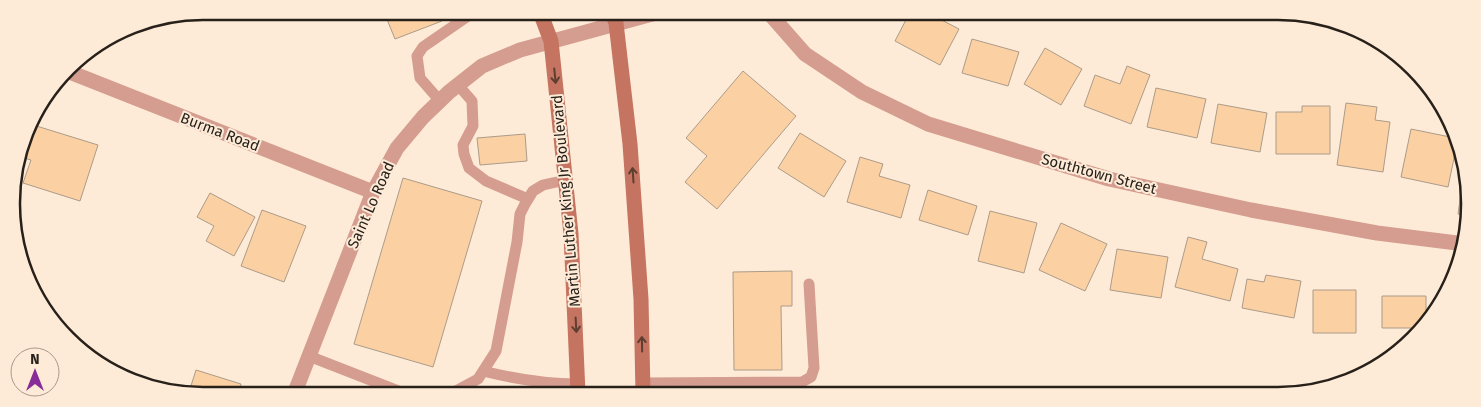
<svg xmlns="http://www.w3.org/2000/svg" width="1481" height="407" font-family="'Fira Sans',sans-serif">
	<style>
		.building { fill: #fbd1a3; stroke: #ac9b89 }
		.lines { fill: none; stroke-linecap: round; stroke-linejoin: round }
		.lane { stroke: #d59d8f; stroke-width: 11 }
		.street { stroke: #d59d8f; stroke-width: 15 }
		.secondary { stroke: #c47460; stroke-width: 15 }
		.oneway { stroke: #5f3e32 }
		.labels { text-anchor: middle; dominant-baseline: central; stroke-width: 4; stroke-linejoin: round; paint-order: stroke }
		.street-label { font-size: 15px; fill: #28211a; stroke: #fdebd8 }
		.rim { fill: none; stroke: #28211a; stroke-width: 2.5 }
	</style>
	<rect width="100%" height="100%" fill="#fdebd8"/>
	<path class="building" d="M384,12H438L442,21L395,39Z
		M909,14H930L959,29L940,65L895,41Z
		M972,39L1019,52L1008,86L962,73Z
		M1045,48L1082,69L1061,105L1024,84Z
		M1127,66L1150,75L1131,124L1084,106L1095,75L1120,84Z
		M743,71L796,116L717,209L685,182L707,156L686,138Z
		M1156,88L1206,99L1197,138L1147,127Z
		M1346,103L1377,107L1375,120L1390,122L1383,172L1337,165Z
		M1218,104L1267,113L1260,152L1211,143Z
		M1302,106H1330V154H1276V112H1302Z
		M30,124L98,145L80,201L23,183L31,160L21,157Z
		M1411,129L1455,138L1457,144L1448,187L1401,177Z
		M800,133L846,161L824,197L778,168Z
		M525,134L527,161L480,165L477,138Z
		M860,157L883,164L879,176L910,185L901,218L847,202Z
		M1465,164L1466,166V215L1458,214Z
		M403,178L482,201L433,367L354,344Z
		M928,190L977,206L968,235L919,220Z
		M210,193L255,217L234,256L206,241L214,226L197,217Z
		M262,210L306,226L284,282L241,266Z
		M990,211L1037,223L1024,273L978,261Z
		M1061,223L1107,244L1085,291L1039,270Z
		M1188,237L1207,242L1202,259L1238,269L1230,301L1175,287Z
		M1117,249L1168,257L1161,298L1110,290Z
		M792,271V306H781L782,370H734L733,272Z
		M1266,275L1301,281L1294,318L1242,308L1247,279L1264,282Z
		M1313,290H1356V333H1313Z
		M1382,296H1426V322L1422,328H1382Z
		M196,370L241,384L239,392H189Z
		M151,386L167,389L166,392Z"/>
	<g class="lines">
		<path class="lane" d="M458,85L472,101L473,126L463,145L464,154L469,168L486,181L528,199
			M440,101L420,78L417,56L423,47L468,16L470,12
			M309,356L404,393
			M483,371C515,379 546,384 578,384
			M642,383L802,382L811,377L814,368L809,284
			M452,393L478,379L496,351L517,242L520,214L525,204L533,191L543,185L566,180"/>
		<path class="street" d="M769,13L805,54L862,92L928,124L1109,179L1251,210L1377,233L1465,244
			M67,71L373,192
			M295,392L373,192L397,148L423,117L449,92L482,66L520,50L656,13"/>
		<path class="secondary" d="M540,12L551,41L571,234L578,393
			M612,13L616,23L630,144L641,299L643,393"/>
	</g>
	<defs><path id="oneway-shaft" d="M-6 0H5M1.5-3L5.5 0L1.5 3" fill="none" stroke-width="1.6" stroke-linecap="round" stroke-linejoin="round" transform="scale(1.25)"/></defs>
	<g class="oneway">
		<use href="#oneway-shaft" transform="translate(555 76) rotate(84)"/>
		<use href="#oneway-shaft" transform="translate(633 175) rotate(-94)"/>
		<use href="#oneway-shaft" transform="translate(576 325) rotate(87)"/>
		<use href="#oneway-shaft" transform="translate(642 344) rotate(-91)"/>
	</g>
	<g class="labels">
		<g class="street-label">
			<text transform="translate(220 132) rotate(21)">Burma Road</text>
			<text transform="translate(1099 174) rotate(15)">Southtown Street</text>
			<text transform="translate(566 201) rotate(-95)">Martin Luther King Jr Boulevard</text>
			<text transform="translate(371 205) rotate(-66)">Saint Lo Road</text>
		</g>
	</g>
	<path d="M0 0H1481V407H0ZM203 20H1278A183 183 0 0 1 1461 203V204A183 183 0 0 1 1278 387H203A183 183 0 0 1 20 204V203A183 183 0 0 1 203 20Z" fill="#fdebd8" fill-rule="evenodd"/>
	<path class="rim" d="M203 20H1278A183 183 0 0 1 1461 203V204A183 183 0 0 1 1278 387H203A183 183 0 0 1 20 204V203A183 183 0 0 1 203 20Z"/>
	<g transform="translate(35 372)"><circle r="24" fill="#fdebd8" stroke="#a89a8c"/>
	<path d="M0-4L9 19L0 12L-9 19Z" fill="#882c97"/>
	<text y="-8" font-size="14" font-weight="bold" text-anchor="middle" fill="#28211a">N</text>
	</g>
</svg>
